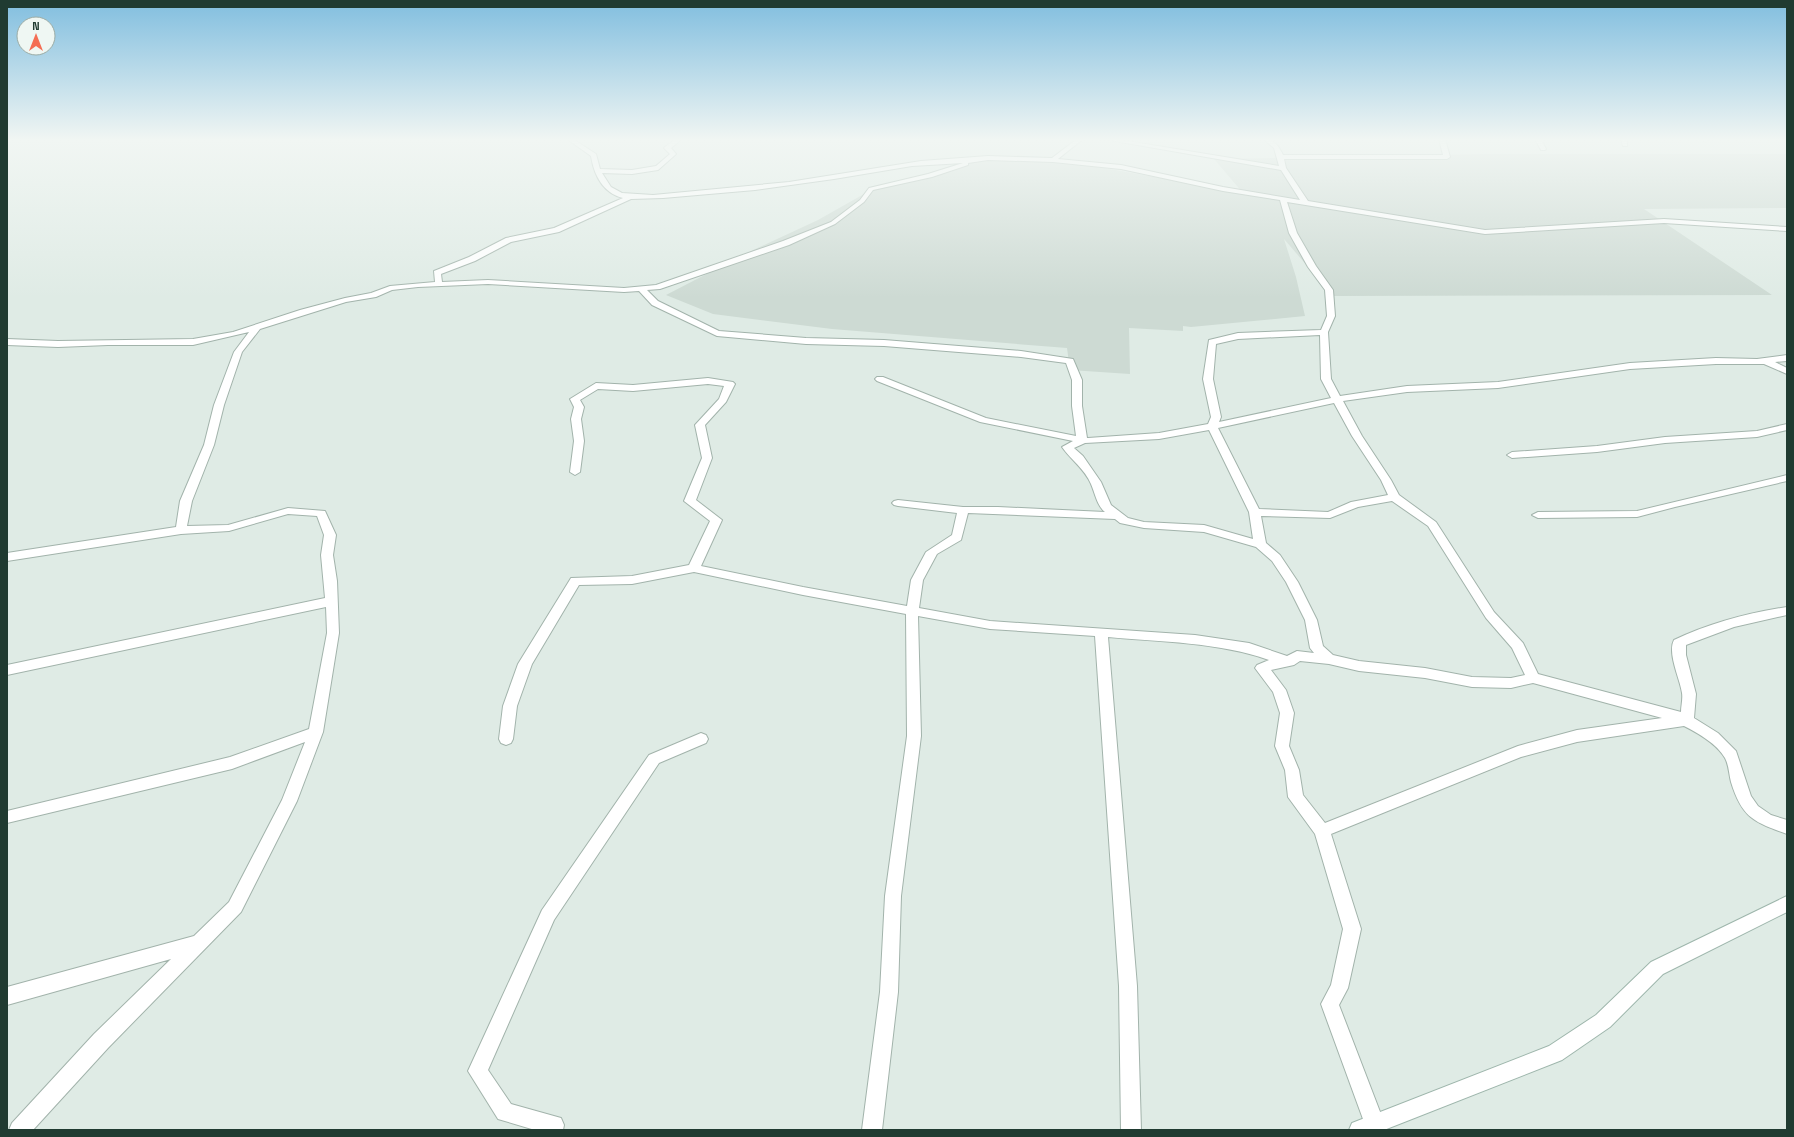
<svg xmlns="http://www.w3.org/2000/svg" width="1794" height="1137" font-family="'Space Grotesk',sans-serif">
	<style>
		.built { fill: #cddad3 }
		.lines { fill: none; stroke-linecap: round; stroke-linejoin: round }
		.street-casing { stroke: #a2b3ab; stroke-width: 2 }
		.secondary-casing { stroke: #9eb6ac; stroke-width: 2 }
		.street { fill: #fff; fill-rule: evenodd }
		.secondary { fill: #fff; fill-rule: evenodd }
	</style>
	<rect width="100%" height="100%" fill="#dfebe5"/>
	<path class="built" d="M1485,154H1787V208L1644,209L1772,295L1333,296L1284,239L1296,277L1305,316L1191,327L1183,326V331L1129,328L1130,374L1070,370L1067,348L832,329L713,314L666,295L751,251L818,220L871,190L924,179L980,159L1049,158L1243,193L1214,159Z"/>
	<g class="lines">
		<g class="street-casing">
			<path id="street" d="M567,139H573L596,154L600,169L632,170L656,166L670,154L664,148L665,147L676,139H682L671,148L676,154L675,155L658,170L632,174L602,173L611,187L622,193L653,195L789,182L921,161L988,156L1052,158L1077,139H1083L1058,159L1121,165L1223,187L1300,200L1281,170L1103,139H1115L1279,166L1274,148L1263,139C1274,139 1279,146 1283,155H1443L1439,139H1445L1450,157L1447,159H1284L1286,168L1308,201L1485,230L1664,219L1787,227V231L1664,223L1485,234L1287,202L1297,233L1316,266L1333,290L1335,316L1328,332L1331,379L1340,396L1407,386L1498,382L1630,363L1716,358L1757,359L1787,355V361L1775,362L1787,368V374L1764,364H1716L1630,369L1498,388L1407,392L1343,401L1362,436L1391,480L1399,495L1436,522L1494,612L1523,643L1538,674L1681,712C1681,706 1683,699 1682,693C1680,679 1667,653 1674,640C1710,623 1748,613 1787,607V615L1734,627L1686,645V655L1696,694L1694,718L1718,733L1736,751L1751,796L1758,806L1771,815L1787,820V834C1754,822 1742,818 1731,782C1729,775 1729,765 1725,758C1717,744 1698,733 1684,726L1577,742L1521,757L1331,834L1361,929L1348,988L1339,1005L1387,1130H1367L1321,1004L1331,985L1343,929L1315,834L1288,797L1285,770L1275,746L1280,713L1273,692L1255,668L1257,665L1269,660C1218,642 1161,642 1108,637L1137,986L1141,1130H1121L1119,986L1095,636L990,629L918,616L921,736L901,896L898,992L882,1130H862L880,992L885,896L907,736L906,614L803,595L694,572L632,584L579,585L532,664L517,706L513,739L511,743L506,745L501,743L499,739L503,706L518,664L571,578L632,576L689,565L710,521L684,501L702,458L695,425L719,399L724,386L708,384L633,391L598,389L580,400L584,407L581,419L584,441L580,472L575,475L570,472L574,441L571,419L574,407L570,399L596,383L633,385L708,378L733,382L735,384L726,402L705,425L712,458L696,500L722,520L701,566L803,587L907,606L911,580L926,552L952,535L957,513L898,506L894,505L892,503L894,501L898,500L963,507H998L1105,512C1097,506 1095,493 1091,484C1085,469 1071,460 1062,447L1073,441L980,422L877,381L875,379L877,377H883L986,418L1076,436L1072,406V380L1066,363L1021,357L884,346L806,344L717,336L652,305L639,291L624,292L488,284L418,287L392,290L376,297L346,302L260,329L242,352L224,405L214,445L192,501L187,526L228,525L288,508L325,511L336,535L333,555L337,581L339,633L323,732L297,801L241,912L108,1048L33,1130H9L12,1123L94,1034L171,959L7,1005V987L194,936L229,902L282,800L305,742L232,769L7,823V811L230,757L309,729L327,633L326,607L7,675V665L325,598L321,555L324,535L317,516L288,514L229,531L181,534L7,561V553L176,527L180,501L204,445L214,405L234,352L249,332L193,345H108L58,347L7,345V339L58,341L193,339L233,332L300,310L345,298L371,293L390,286L435,282L434,271L469,257L506,238L554,228L623,198C603,193 594,175 591,156ZM988,160L1053,162L1121,169L1223,191L1280,200L1289,233L1308,267L1325,290L1327,316L1321,330L1238,333L1209,340L1203,379L1211,417L1208,424L1159,433L1088,438H1087L1082,406V380L1073,359L1021,351L884,340L806,338L719,331L658,301L647,290L660,289L789,245L835,224L864,202L873,190L932,177L968,165V163ZM963,163L928,174L869,188L860,200L831,222L783,241L656,285L624,288L488,280L442,282L441,274L475,261L511,242L559,232L631,199L663,198L755,190L834,179L912,166ZM1320,335L1321,379L1331,398L1219,422L1221,417L1213,379L1216,344L1238,339ZM1334,403L1352,436L1381,480L1388,495L1351,502L1328,512L1259,509L1218,428ZM1209,430L1249,512L1253,539L1204,525L1144,522L1128,518L1111,505L1101,482L1083,456L1074,448L1085,443L1159,439ZM1392,501L1428,526L1486,618L1512,648L1525,675L1511,678L1472,677L1425,668L1359,661L1333,655L1323,646L1317,620L1298,582L1280,555L1266,543L1261,516L1330,518L1358,507ZM968,513L1115,519L1120,523L1144,528L1204,532L1256,547L1272,561L1286,582L1305,620L1310,648L1314,653L1297,651L1287,656L1249,643L1195,635L990,621L919,608L923,580L937,554L961,540ZM1300,661L1329,664L1359,671L1425,678L1472,687L1511,688L1533,683L1662,718L1577,730L1518,746L1325,823L1303,795L1299,770L1289,746L1294,713L1286,690L1271,670L1294,665Z
				M1535,139H1541L1546,149L1545,150H1541Z
				M1621,139H1627V146H1623Z
				M1701,139H1707L1708,140L1705,142Z
				M1787,424V430L1757,437L1665,443L1597,452L1512,458L1507,455L1512,452L1597,446L1665,437L1757,431Z
				M1787,475V481L1675,507L1637,517L1538,518L1532,515L1538,512L1637,511Z
				M701,733L706,735L708,739L706,743L659,763L554,920L488,1070L511,1104L561,1118L564,1125L563,1130H535L498,1119L468,1071L542,910L649,755Z"/>
		</g>
		<g class="secondary-casing">
			<path id="secondary" d="M1787,896V912L1663,974L1610,1027L1562,1060L1384,1130H1349L1352,1123L1549,1046L1596,1015L1651,962Z"/>
		</g>
		<use href="#street" class="street"/>
		<use href="#secondary" class="secondary"/>
	</g>
	<linearGradient id="sky" x2="0" y2="1"><stop stop-color="#81bedf"/><stop offset="0.47" stop-color="#f1f6f3"/><stop offset="1" stop-color="#f1f6f3" stop-opacity="0"/></linearGradient>
	<rect width="1794" height="298" fill="url(#sky)"/>
	<rect width="1794" height="1137" fill="none" stroke="#203b31" stroke-width="16"/>
	<g transform="translate(36 36)"><circle r="19" fill="#eff7f3" stroke="#9caca5"/>
	<path d="M0-3L7 15L0 10L-7 15Z" fill="#f46e54"/>
	<text y="-6" font-size="11" font-weight="bold" text-anchor="middle" fill="#203b31">N</text>
	</g>
</svg>
